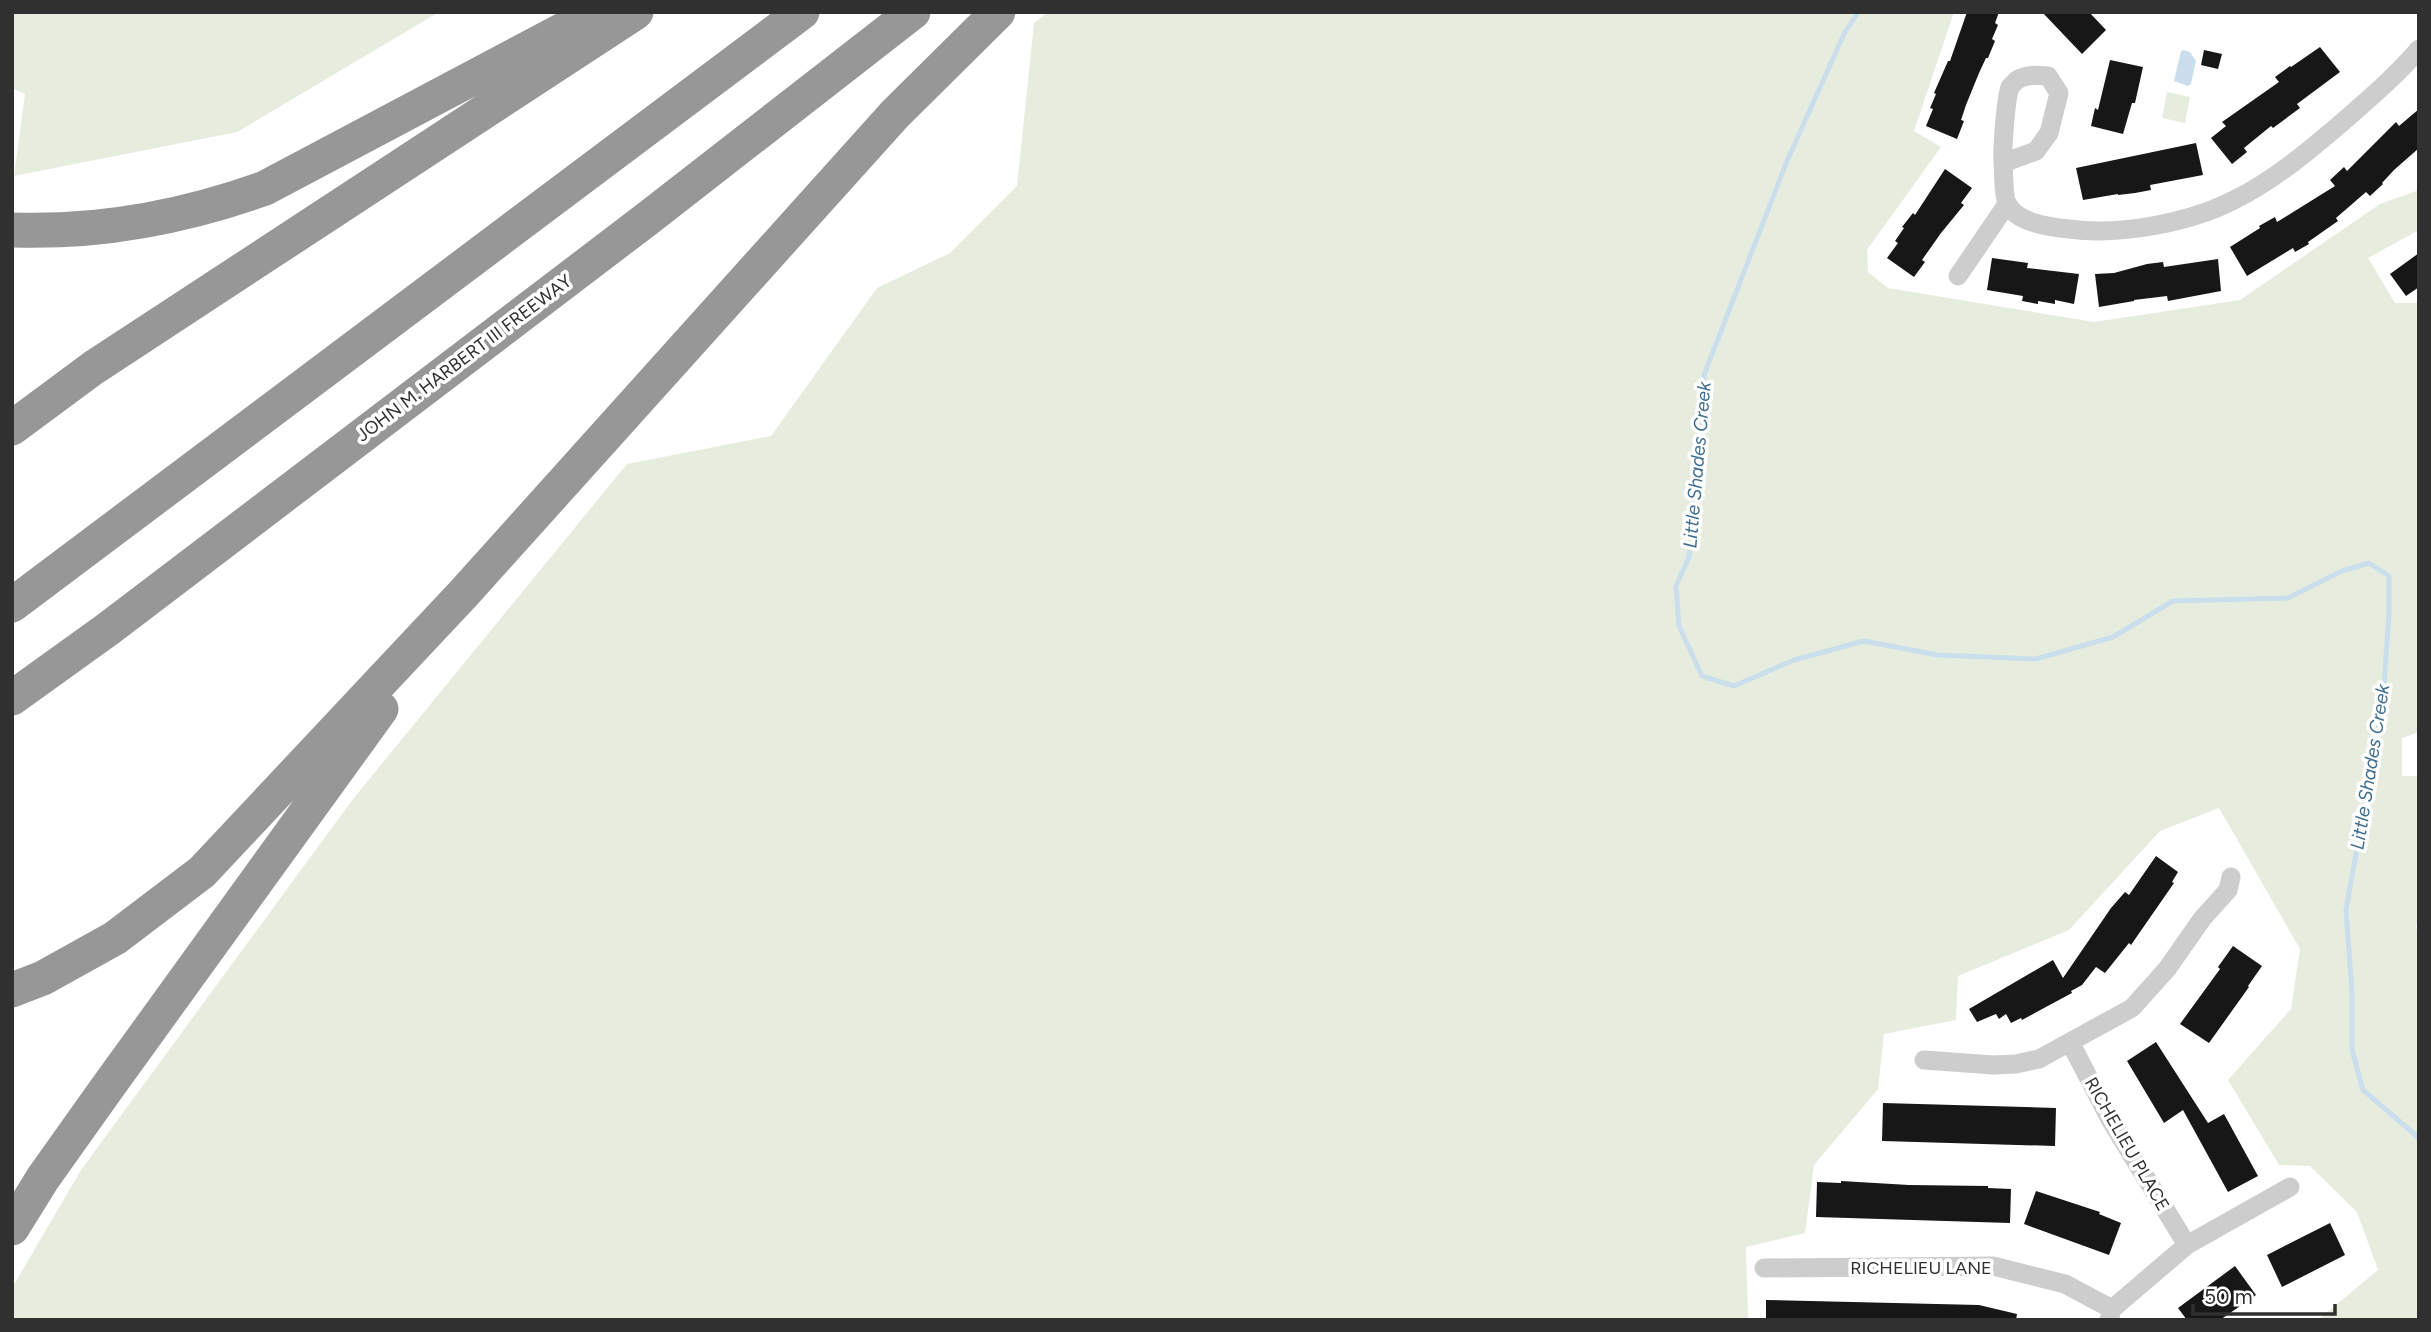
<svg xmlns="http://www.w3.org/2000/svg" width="2431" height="1332" font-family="Figtree,sans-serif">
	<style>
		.green { fill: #e6eddf }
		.water { fill: #cbdeec }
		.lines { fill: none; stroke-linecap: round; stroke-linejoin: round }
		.stream { stroke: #cbdeec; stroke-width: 5 }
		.building { fill: #171717 }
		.minor { stroke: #cdcdcd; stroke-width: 19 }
		.motorway { stroke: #979797; stroke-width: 35 }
		.labels { text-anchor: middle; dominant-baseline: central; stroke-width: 7; stroke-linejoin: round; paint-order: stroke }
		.street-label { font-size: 18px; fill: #303030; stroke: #fff }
		.water-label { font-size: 19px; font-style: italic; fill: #3f6e91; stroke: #fff }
	</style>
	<rect width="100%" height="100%" fill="#fff"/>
	<path class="green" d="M12,12H439L237,132L14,176L25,94L12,88Z
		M1048,12H1954L1914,131L1941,147L1867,250L1868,272L1888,288L2094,322L2240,300L2380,204L2419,190V230L2368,258L2395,303H2419V732L2402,738V776H2419V920L2416,926L2419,942V1320H2318L2378,1270L2357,1212L2310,1166L2279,1165L2228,1080L2291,1009L2300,949L2219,808L2160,831L2069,930L1958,976L1956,1020L1884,1034L1878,1089L1814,1165L1805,1233L1746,1247L1748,1320H12V1288L81,1170L353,799L627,464L771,436L877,288L950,253L1017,186L1034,23Z
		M2167,92L2190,97L2185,123L2162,118Z"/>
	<path class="water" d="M2184,50L2190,52L2196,61L2191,84L2188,86L2174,81L2181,51Z"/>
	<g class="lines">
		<path class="stream" d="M1858,12L1844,34L1787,161L1704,375L1689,557L1676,586L1679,626L1702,676L1734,686L1794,660L1864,641L1938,655L2036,659L2113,637L2173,601L2288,598L2342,571L2369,563L2389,576V613L2383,701L2346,910L2352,992V1050L2363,1090L2419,1138"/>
	</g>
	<path class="building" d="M1967,12H1999L1995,23L1998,25L1992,39L1995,41L1988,58H1986L1979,73L1966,105L1961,120L1964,121L1957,139L1926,126L1933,109L1930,108L1936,94L1934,93L1948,61H1950Z
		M2042,12H2089L2106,30L2082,54Z
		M2320,47L2340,72L2297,104L2300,108L2273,128L2271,126L2244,148L2247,152L2232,164L2211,138L2226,126L2222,122L2279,82L2275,77L2290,66L2291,67Z
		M2204,50L2222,54L2218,69L2201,65Z
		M2110,60L2143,67L2135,103H2132L2123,134L2091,126L2095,108L2098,110Z
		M2419,109V148L2394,170L2382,183L2383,184L2370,196L2366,192L2336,218L2338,221L2308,242L2309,244L2295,252L2293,248L2247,276L2230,247L2260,228L2259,226L2275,217L2277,222L2335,186L2330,180L2344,167L2347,171L2396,122L2399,126Z
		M2196,143L2203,175L2150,185L2151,190L2135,193L2118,195V194L2083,200L2076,168Z
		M1945,169L1972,188L1961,203L1964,205L1941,233L1922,260L1925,262L1914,277L1887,258L1898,243L1895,241L1904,228L1902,227L1913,213L1915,215Z
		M2419,253V287L2406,296L2390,274Z
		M1992,258L2028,263L2027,268L2079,274L2074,304L2055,300V304L2038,301V304L2022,301L2023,296L1987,290Z
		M2218,259L2221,291L2168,301L2167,296L2134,300V301L2099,307L2095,274L2114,273L2147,264L2163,262L2164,267Z
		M2156,856L2178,872L2172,882L2174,883L2131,945L2129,943L2105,973L2096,967L2082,985L2071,991L2072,993L2022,1020L2021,1018L2011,1023L2006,1014L1999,1019L1996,1014L1977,1022L1969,1009L2053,960L2063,978L2111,908L2125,892L2129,895Z
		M2233,946L2262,966L2248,986L2249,987L2209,1043L2180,1024L2220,969L2218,967Z
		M2156,1042L2208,1123L2224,1114L2258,1176L2228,1192L2183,1110L2164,1123L2127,1061Z
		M1883,1103L2056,1108L2055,1146L1882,1141Z
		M1841,1181L1909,1185L1988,1186V1188L2011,1189L2010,1223L1816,1217L1817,1182L1841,1183Z
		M2036,1191L2100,1212L2099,1214L2121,1223L2109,1255L2024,1224Z
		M2330,1223L2345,1255L2282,1287L2267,1255Z
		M2235,1266L2256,1295L2220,1320H2187L2178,1308Z
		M1766,1300L1979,1305L2017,1314L2016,1320H1766Z"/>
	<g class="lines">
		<path class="minor" d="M2003,163L2036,151L2049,133L2059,93L2048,76C2038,75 2026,74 2017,80C2016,81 2011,86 2010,87C2006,97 2002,150 2003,161C2004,171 2003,195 2007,203C2016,223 2050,227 2069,229C2119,236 2189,223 2234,200C2275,180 2312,148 2346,119C2371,97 2397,75 2419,49
			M1958,276L2007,204
			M2070,1042L2111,1121L2187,1245
			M1924,1060L1993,1065L2016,1064L2039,1059L2132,1008L2167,969L2202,919L2228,890L2231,877
			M1764,1268L1993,1266L2065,1284L2112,1309
			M2109,1320L2112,1309L2187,1245L2290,1187"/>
		<path class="motorway" d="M12,230C98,233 184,217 265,188L597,12
			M12,428L93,368L636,12
			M12,605L802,12
			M12,698L108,629L647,219L913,12
			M12,990L43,978L115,938L202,872L464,593L895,114L998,12
			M12,1228L43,1178L107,1088L381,709"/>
	</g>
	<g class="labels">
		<g class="street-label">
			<text transform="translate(464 358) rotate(-37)">JOHN M. HARBERT III FREEWAY</text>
			<text transform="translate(2127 1144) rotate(60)">RICHELIEU PLACE</text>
			<text x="1921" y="1268">RICHELIEU LANE</text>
		</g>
		<g class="water-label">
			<text transform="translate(1697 465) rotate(-85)">Little Shades Creek</text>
			<text transform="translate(2370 767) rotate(-81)">Little Shades Creek</text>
		</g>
	</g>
	<rect width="2431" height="1332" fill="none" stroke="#303030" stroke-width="28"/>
	<path d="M2193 1304v10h142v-10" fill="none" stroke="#303030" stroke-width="3.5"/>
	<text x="2204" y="1304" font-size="21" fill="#303030" stroke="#ffffff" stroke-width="5" paint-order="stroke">50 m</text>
</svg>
